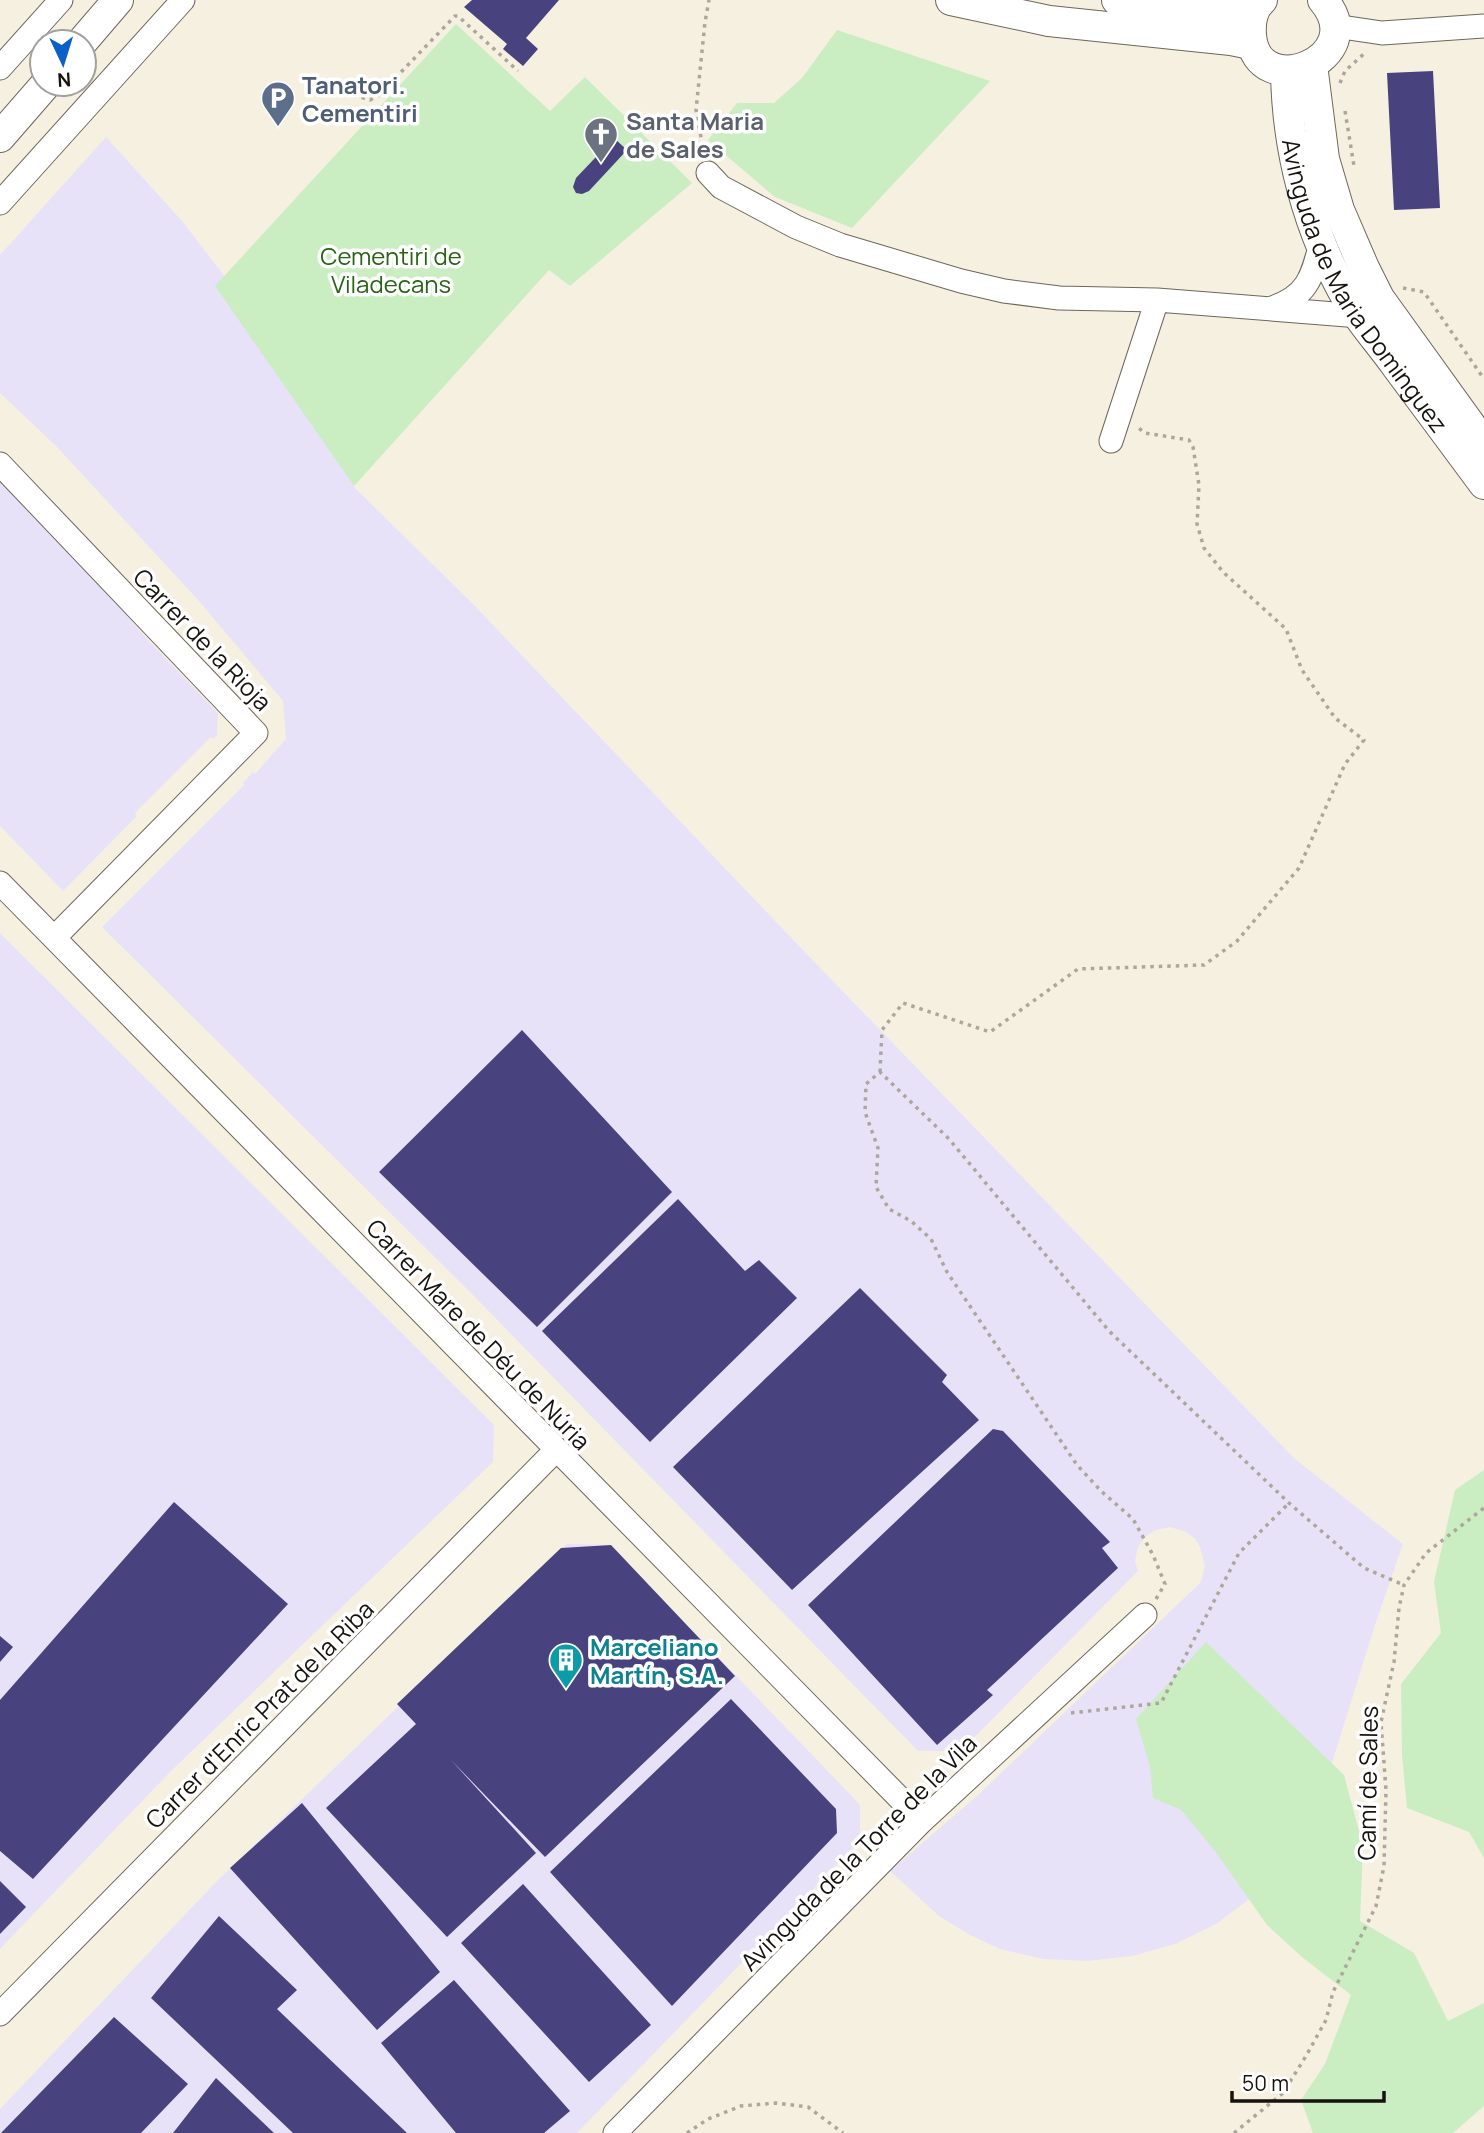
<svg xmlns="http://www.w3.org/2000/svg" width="1484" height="2133" font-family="Manrope,sans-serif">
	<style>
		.industrial { fill: #e8e2f8 }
		.green { fill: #caedc2 }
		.building { fill: #48437e }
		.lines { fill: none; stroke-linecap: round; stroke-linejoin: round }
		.minor-casing { stroke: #6d675b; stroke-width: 25 }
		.tertiary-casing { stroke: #6d675b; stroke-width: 32 }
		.path { stroke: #aca79c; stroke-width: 3.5; stroke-dasharray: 3.5 5; stroke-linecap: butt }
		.minor { stroke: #fff; stroke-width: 23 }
		.tertiary { stroke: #fff; stroke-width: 30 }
		.labels { text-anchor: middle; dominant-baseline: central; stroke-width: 7; stroke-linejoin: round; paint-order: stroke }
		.service-label { font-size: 24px; font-weight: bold; fill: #4e5e75; stroke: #fff; text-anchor: start }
		.worship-label { font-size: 24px; font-weight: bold; fill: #5b616d; stroke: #fff; text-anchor: start }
		.park-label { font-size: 24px; fill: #276414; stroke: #fff }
		.street-label { font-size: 24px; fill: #16130e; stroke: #fff }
		.culture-label { font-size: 24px; font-weight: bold; fill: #0d838f; stroke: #fff; text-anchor: start }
	</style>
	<rect width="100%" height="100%" fill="#f6f0e1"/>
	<path class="industrial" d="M106,137L182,221L246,304L358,479L353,486L474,605L799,946L1295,1459L1403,1544L1375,1625L1317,1811L1252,1897L1216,1924L1175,1944L1132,1956L1088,1961L1043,1959L1000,1949L968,1934L939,1916L890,1871L978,1795L1201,1582L1205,1566L1200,1547L1195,1539L1186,1532L1170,1527L1156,1530L1146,1536L1138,1547L1135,1561L1138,1571L961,1751H918L471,1293L102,927L244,785L243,783L253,772L255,774L286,739L283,701L199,601L58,448L0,393V255Z
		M0,479L58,539L150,642L218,713L217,735L213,739L211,737L135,813L137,816L63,891L0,826Z
		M0,933L494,1425L493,1462L171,1771L0,1949Z
		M567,1544L610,1545L846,1790L860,1805V1839L850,1851L577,2133H0V2109L216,1882Z"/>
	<path class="green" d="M456,24L550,111L585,77L692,183L570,286L549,270L354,486L215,286Z
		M837,30L990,81L852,228L775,197L708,140L737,103H774L802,78Z
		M1484,1470V1858L1469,1832L1407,1808L1402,1755L1401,1684L1441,1633L1434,1582L1455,1490Z
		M1206,1642L1344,1775L1363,1846L1360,1921L1414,1953L1448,2021L1484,2003V2106L1453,2133H1313L1301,2100L1325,2064L1351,1995L1302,1957L1267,1925L1215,1851L1181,1810L1153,1798L1150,1767L1136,1719Z"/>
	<path class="building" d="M472,0H559L526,38L538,49L523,66L503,49L507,44L464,7Z
		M1433,71L1440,208L1394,210L1387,73Z
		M614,138L627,150L589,191L582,194L576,193L573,187L576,178Z
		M522,1030L672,1192L537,1327L379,1172Z
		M678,1199L745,1271L759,1260L797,1298L650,1442L542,1331Z
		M860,1288L947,1375L942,1382L979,1420L792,1590L673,1467Z
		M993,1429L1003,1431L1110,1542L1102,1548L1118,1568L987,1690L993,1695L937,1745L808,1605Z
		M174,1502L288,1604L33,1879L0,1851V1700Z
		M611,1545L735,1676L545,1857L451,1760L536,1853L447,1937L326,1808L416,1724L397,1704L561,1548Z
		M0,1636L13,1647L0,1662Z
		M731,1699L836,1809L837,1833L672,2006L550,1872Z
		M302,1803L440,1972L377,2030L230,1868Z
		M0,1881L26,1907L0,1934Z
		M523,1884L651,2025L589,2082L461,1943Z
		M219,1916L297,1990L277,2009L407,2133H293L151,1998Z
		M454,1980L570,2111L544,2133H456L381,2043Z
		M114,2017L188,2084L141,2133H1Z
		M216,2078L274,2133H173Z"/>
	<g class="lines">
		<g class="minor-casing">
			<path id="minor" d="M1335,26L1382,33L1484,26
				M0,68L61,0
				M708,173L721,187L796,227L840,245L961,281L1004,291L1059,298L1157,300L1360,316
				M0,203L183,0
				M1272,308C1308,296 1312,277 1321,243
				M1111,441L1157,300
				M0,464L256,733L55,937
				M0,883L922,1821
				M0,2014L556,1450
				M615,2133L922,1821L1145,1615"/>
		</g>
		<g class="tertiary-casing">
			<g id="tertiary">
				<path d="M951,0L1049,21L1231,40L1251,44"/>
				<path d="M1117,0L1234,12L1257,4"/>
				<path d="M1262,0C1252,9 1250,22 1251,35C1256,105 1373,59 1323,0"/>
				<path d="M82,42L118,0"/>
				<path d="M1312,65L1324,159L1339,210L1364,268L1379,298L1484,444"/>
				<path id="s1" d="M1286,71C1287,151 1308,230 1348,300C1361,322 1380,343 1395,364C1425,404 1454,444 1484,484"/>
				<path d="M0,137L46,84"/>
			</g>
		</g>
		<path class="path" d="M1340,83L1345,71L1366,52
			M321,85L370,100L379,95L455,16H458L518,71
			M1345,111L1354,166
			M704,154L696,110L705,22L709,0
			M1403,288L1424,292L1484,379
			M880,1072L882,1030L903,1003L990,1032L1078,969L1204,965L1237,941L1299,868L1345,764L1364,740L1335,718L1302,670L1286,629L1223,572L1204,548L1197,524L1199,485L1193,447L1189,440L1145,433L1136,426
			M1156,1599L1165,1584L1153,1555L1133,1519L1101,1491L1077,1465L947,1272L931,1239L911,1221L889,1209L876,1187L878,1148L865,1112L866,1084L880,1072L949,1139L1109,1331L1289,1503L1364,1568L1404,1585
			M1071,1713L1161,1703L1239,1553L1289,1503
			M687,2133L708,2119L741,2106L776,2103L808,2107L843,2133
			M1234,2133L1283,2093L1306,2056L1326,2020L1333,1992L1376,1906L1384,1866L1386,1790L1381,1722L1394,1662L1399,1608L1404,1585L1426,1553L1484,1508"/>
		<use href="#minor" class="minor"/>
		<use href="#tertiary" class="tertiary"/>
	</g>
	<defs>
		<g id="parking-pin" transform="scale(1.75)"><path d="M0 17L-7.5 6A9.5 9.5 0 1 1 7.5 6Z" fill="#5c6f8a" stroke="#fff"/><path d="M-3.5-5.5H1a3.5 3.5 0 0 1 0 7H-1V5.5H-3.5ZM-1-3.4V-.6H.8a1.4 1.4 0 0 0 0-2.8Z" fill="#fff"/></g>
		<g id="church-pin" transform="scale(1.75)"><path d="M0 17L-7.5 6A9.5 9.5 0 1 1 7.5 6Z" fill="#6b7280" stroke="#fff"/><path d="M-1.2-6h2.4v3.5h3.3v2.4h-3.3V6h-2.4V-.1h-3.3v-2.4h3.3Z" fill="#fff"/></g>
		<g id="building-pin" transform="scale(1.75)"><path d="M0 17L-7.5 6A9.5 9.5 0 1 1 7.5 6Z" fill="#0f9aa8" stroke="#fff"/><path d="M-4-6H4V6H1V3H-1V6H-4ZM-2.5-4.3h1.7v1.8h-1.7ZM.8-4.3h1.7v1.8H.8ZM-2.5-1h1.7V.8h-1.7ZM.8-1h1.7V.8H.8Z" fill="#fff"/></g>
	</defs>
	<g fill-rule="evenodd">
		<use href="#parking-pin" x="278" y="98"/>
		<use href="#church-pin" x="601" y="134"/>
		<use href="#building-pin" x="566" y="1660"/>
	</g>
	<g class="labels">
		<g class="service-label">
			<text x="302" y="84">Tanatori.<tspan x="302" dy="28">Cementiri</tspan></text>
		</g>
		<g class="worship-label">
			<text x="626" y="120">Santa Maria<tspan x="626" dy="28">de Sales</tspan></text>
		</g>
		<g class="park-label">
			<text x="391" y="255">Cementiri de<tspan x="391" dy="28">Viladecans</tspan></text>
		</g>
		<g class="street-label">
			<text stroke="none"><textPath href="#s1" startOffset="234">Avinguda de Maria Dominguez</textPath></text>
			<text transform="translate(203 639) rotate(46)">Carrer de la Rioja</text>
			<text transform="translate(479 1334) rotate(46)">Carrer Mare de Déu de Núria</text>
			<text transform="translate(259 1714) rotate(-45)">Carrer d'Enric Prat de la Riba</text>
			<text transform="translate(1367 1783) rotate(-89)">Camí de Sales</text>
			<text transform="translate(858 1852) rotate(-45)">Avinguda de la Torre de la Vila</text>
		</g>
		<g class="culture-label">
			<text x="590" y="1646">Marceliano<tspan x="590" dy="28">Martín, S.A.</tspan></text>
		</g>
	</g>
	<g transform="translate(63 63) rotate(176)"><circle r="33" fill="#ffffff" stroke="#a2a19f" stroke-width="2"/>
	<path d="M0-5L12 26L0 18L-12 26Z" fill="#0b5fc9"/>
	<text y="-10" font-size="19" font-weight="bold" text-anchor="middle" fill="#16130e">N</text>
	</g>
	<path d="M1232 2091v10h152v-10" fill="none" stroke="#16130e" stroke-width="3.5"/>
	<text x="1242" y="2091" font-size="21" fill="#16130e" stroke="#ffffff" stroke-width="5" paint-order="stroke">50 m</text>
</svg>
